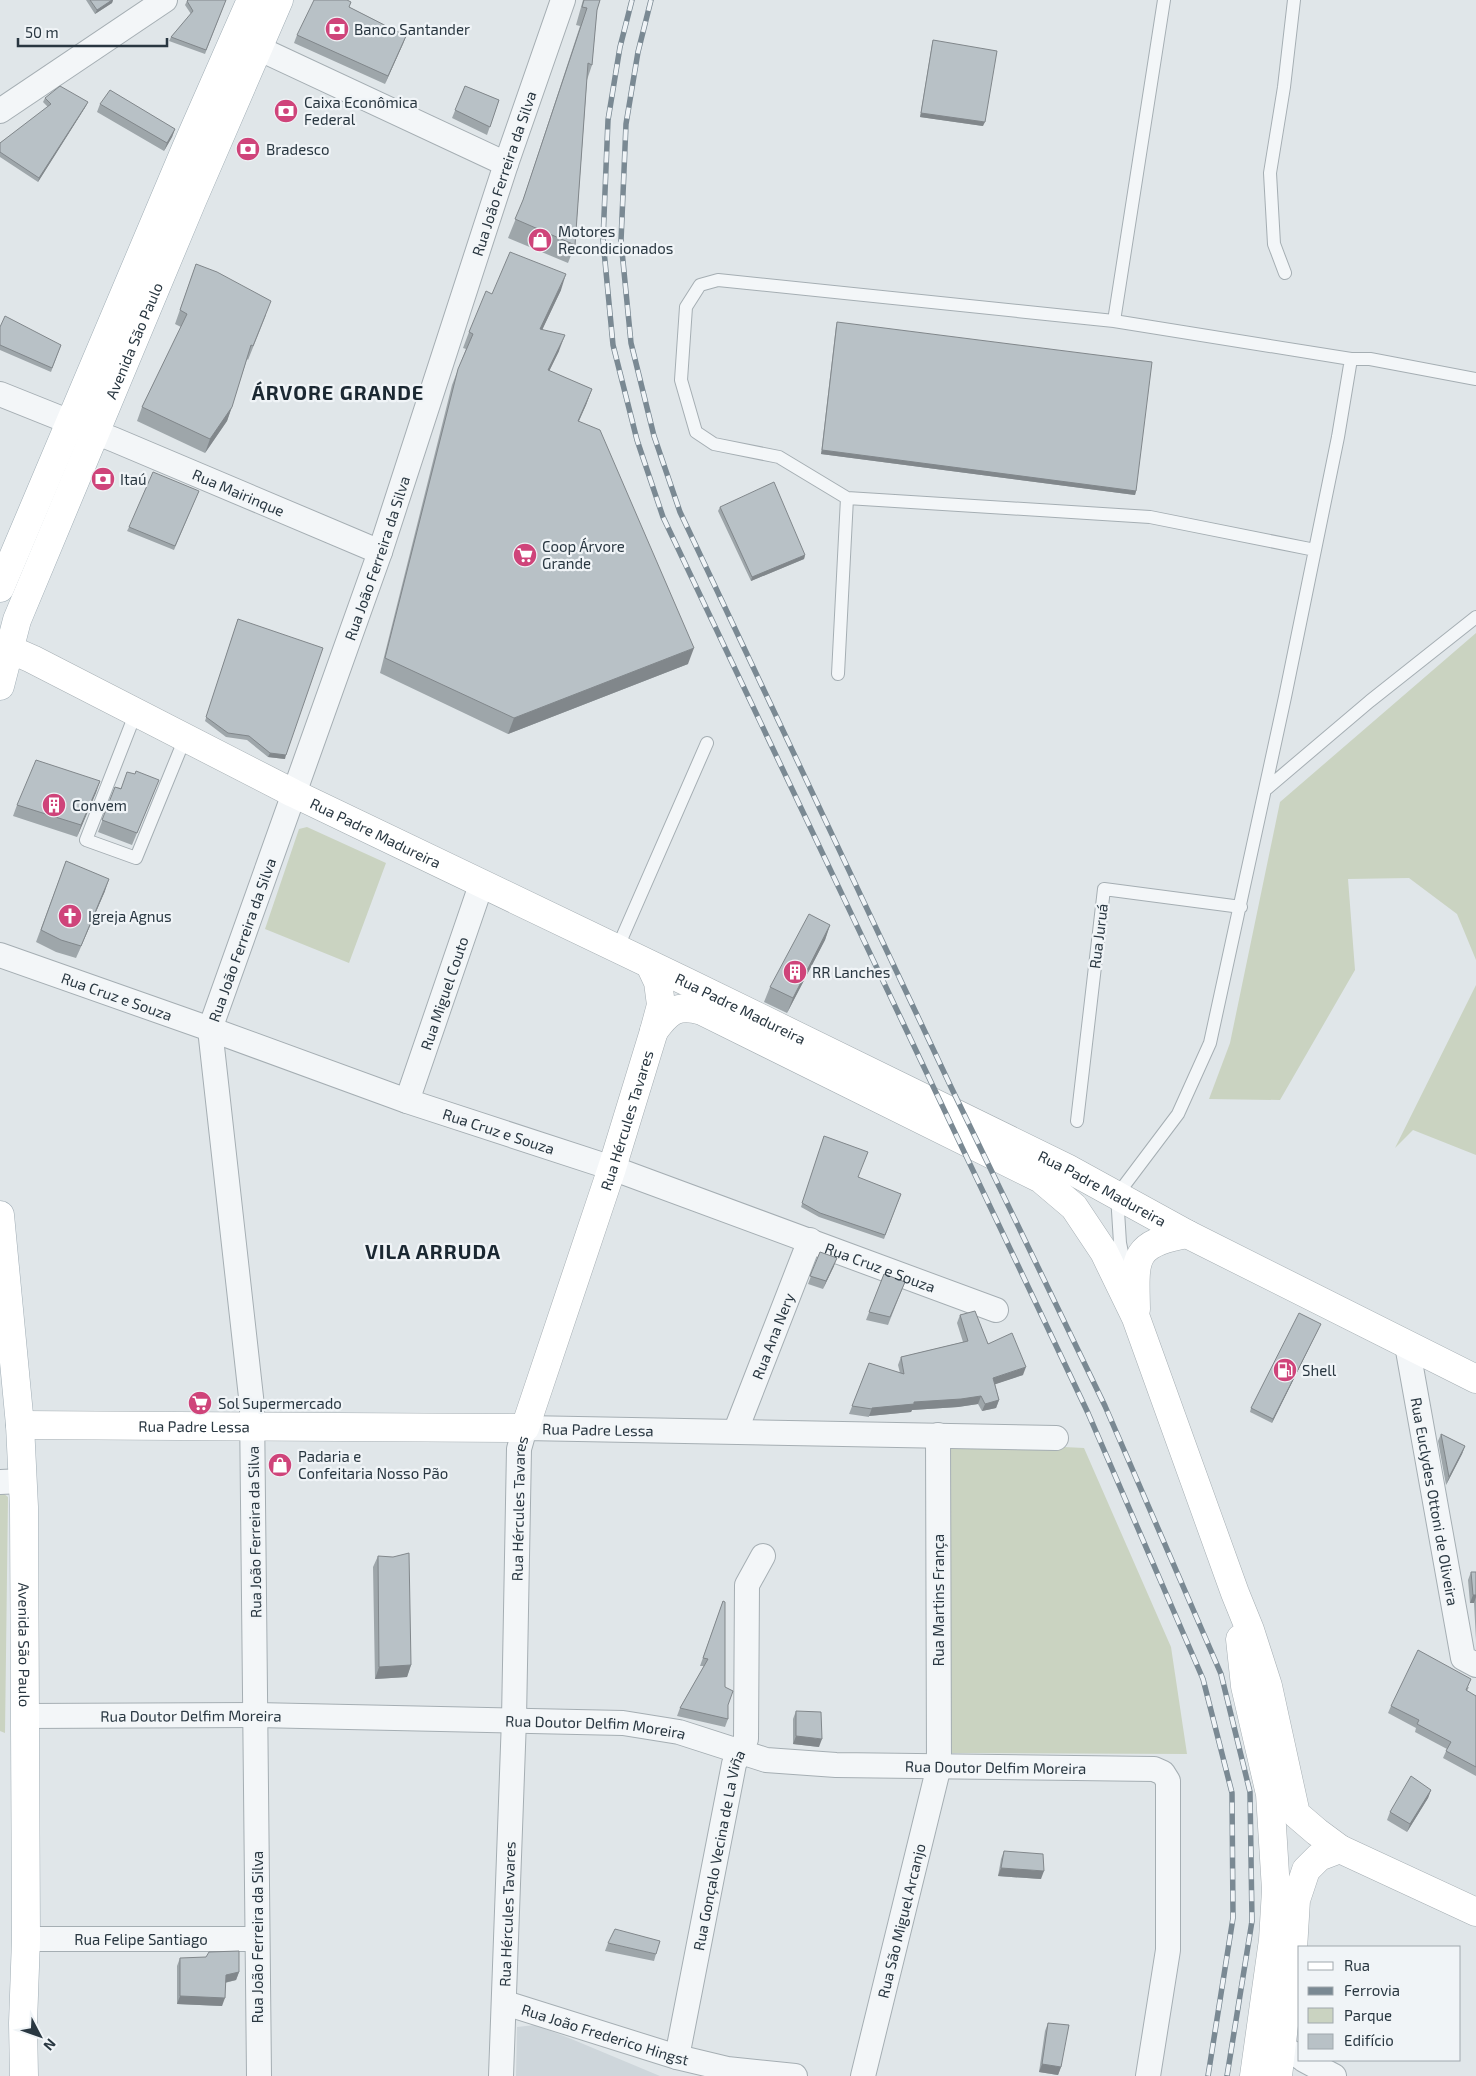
<svg xmlns="http://www.w3.org/2000/svg" width="1476" height="2076" font-family="'Exo 2',sans-serif">
	<style>
		.built { fill: #ced6db }
		.green { fill: #cad3c1 }
		.lines { fill: none; stroke-linecap: round; stroke-linejoin: round }
		.service-casing { stroke: #a5aeb3; stroke-width: 14 }
		.minor-casing { stroke: #a5aeb3; stroke-width: 26 }
		.secondary-casing { stroke: #a5aeb3; stroke-width: 29 }
		.primary-casing { stroke: #a0adb5; stroke-width: 29 }
		.service { stroke: #f3f6f8; stroke-width: 12 }
		.minor { stroke: #f3f6f8; stroke-width: 24 }
		.secondary { stroke: #fff; stroke-width: 28 }
		.primary { stroke: #fff; stroke-width: 28 }
		.rail-casing { stroke: #7a8993; stroke-width: 5.5 }
		.rail { stroke: #f0f4f7; stroke-width: 4; stroke-dasharray: 11; stroke-linecap: butt }
		.wall { fill: #9ea6aa }
		.shaded-wall { fill: #81878b }
		.building { fill: #b8c1c6; stroke: #81878b }
		.labels { text-anchor: middle; dominant-baseline: central; stroke-width: 4.5; stroke-linejoin: round; paint-order: stroke }
		.poi-label { font-size: 15px; fill: #293741; stroke: #f0f4f7; text-anchor: start }
		.street-label { font-size: 15px; fill: #293741; stroke: #f0f4f7 }
		.district-label { font-size: 20px; font-weight: bold; letter-spacing: 1px; fill: #1b2832; stroke: #f0f4f7 }
	</style>
	<rect width="100%" height="100%" fill="#e0e6e9"/>
	<path class="built" d="M535,2025L569,2038L660,2076H516L517,2027Z"/>
	<path class="green" d="M1476,633V960L1457,914L1409,878L1348,879L1355,970L1280,1100L1209,1099L1230,1043L1280,802Z
		M307,827L386,863L349,963L265,929L299,829Z
		M1476,985V1155L1413,1130L1395,1148Z
		M948,1445H1023L1084,1448L1171,1647L1187,1754L944,1753Z
		M3,1493L8,1497L5,1733L0,1731V1494Z"/>
	<g class="lines">
		<g class="service-casing">
			<path id="service" d="M1285,273L1274,244L1270,173L1284,87L1294,0
				M1114,321L1164,0
				M847,498L779,457L714,444L696,432L681,380L686,307L700,285L718,280L1114,321L1351,359
				M838,674L847,498L1150,517L1315,550
				M136,712L86,840L136,858L185,738
				M1265,790L1370,701L1476,617
				M617,949L707,743
				M1077,1121L1104,889L1241,907
				M1127,1276L1120,1243L1117,1195L1178,1114L1210,1043L1285,697L1338,437L1351,359H1370L1476,379"/>
		</g>
		<g class="minor-casing">
			<g id="minor">
				<path d="M258,48L506,164"/>
				<path d="M0,111L165,0"/>
				<path id="s1" d="M0,394L115,440L380,552"/>
				<path id="s2" d="M0,955L210,1029L407,1101L612,1168L996,1310"/>
				<path id="s3" d="M407,1101L481,885"/>
				<path id="s4" d="M1407,1345L1463,1658L1476,1665"/>
				<path id="s5" d="M736,1430L810,1240"/>
				<path d="M0,1482L22,1481"/>
				<path id="s6" d="M25,1716L256,1715L623,1723L679,1732L766,1760L836,1765L1154,1769L1163,1773L1168,1781V1950L1148,2076"/>
				<path id="s7" d="M26,1939H257"/>
				<path id="s8" d="M505,2003L677,2057L727,2069L795,2076"/>
				<path d="M1264,2044L1283,2048L1300,2057"/>
				<path id="s9" d="M677,2057L734,1764L746,1739L747,1585L763,1556"/>
				<path d="M1304,2060L1334,2076"/>
				<path id="s10" d="M259,2076L252,1406L210,1029L380,552L506,164L563,0"/>
				<path id="s11" d="M501,2076L514,1719L519,1449L525,1428L1056,1438"/>
				<path id="s12" d="M863,2076L939,1766L938,1435"/>
			</g>
		</g>
		<g class="secondary-casing">
			<g id="secondary">
				<path id="s13" d="M0,645L32,659L293,793L687,982L1067,1168L1187,1234L1476,1379"/>
				<path d="M654,1031C668,1012 677,1003 702,1011L1041,1179L1074,1207L1104,1252L1136,1318L1235,1593L1250,1630L1268,1686L1296,1814L1317,1832L1340,1849L1476,1912"/>
				<path d="M1136,1309C1135,1259 1131,1244 1187,1234"/>
				<path id="s14" d="M20,1425L525,1428L612,1168L654,1031L661,1005L658,982L650,965"/>
				<path d="M1240,1639L1245,1686L1270,1794L1276,1890L1273,1940L1254,2076"/>
				<path d="M1278,2076L1293,1949L1296,1900L1306,1870L1319,1857L1340,1849"/>
			</g>
		</g>
		<g class="primary-casing">
			<g id="primary">
				<path d="M0,588L186,148L251,0"/>
				<path id="s15" d="M0,686L17,620L192,201L279,0"/>
				<path id="s16" d="M0,1215L20,1425L24,1507L26,1939L23,2023L24,2076"/>
			</g>
		</g>
		<use href="#service" class="service"/>
		<use href="#minor" class="minor"/>
		<use href="#secondary" class="secondary"/>
		<use href="#primary" class="primary"/>
		<g class="rail-casing">
			<path id="rail" d="M632,0L620,47L608,120L603,240L613,345L637,440L663,517L1088,1413L1203,1679L1232,1793L1233,1918L1208,2076
				M651,0L638,52L626,124L621,241L631,343L654,436L680,512L951,1087L1105,1406L1221,1674L1250,1792L1252,1921L1227,2076"/>
		</g>
		<use href="#rail" class="rail"/>
	</g>
	<path class="wall" d="M86,0H113L112,3L95,14Z
		M226,0L205,54L169,41L171,37L191,14L185,5L187,1Z
		M583,0H600L597,10L592,65L587,80L575,245L568,263L508,238L521,206L580,26L576,25Z
		M349,7L406,36L385,84L294,43L297,35Z
		M933,40L983,126L920,117L932,44Z
		M465,86L499,100L487,135L452,118Z
		M45,98L86,106L38,182L0,157V143L48,107L43,102Z
		M100,104L175,129L172,137L164,151L97,112Z
		M196,264L266,315L248,360L247,359L227,421L205,453L137,421L142,407L181,327L175,324Z
		M561,290L542,330L559,351L549,371L592,389L586,405L579,421L688,664L508,734L380,673L452,385L466,349L463,348L469,332L492,294Z
		M837,322L1136,491L1135,495L821,454L836,326Z
		M0,327L61,345L51,372L0,350Z
		M199,491L174,550L127,531L129,527Z
		M720,507L805,555L804,559L751,581L718,511Z
		M238,619L285,759L268,757L247,740L226,737L205,721Z
		M100,781L77,837L13,816L17,805Z
		M115,787L121,788L154,792L132,845L98,832Z
		M66,861L105,891L76,958L56,952L36,942Z
		M830,925L825,940L787,1013L764,1002L770,987Z
		M824,1136L858,1178L901,1194L884,1239L819,1217L801,1207Z
		M820,1252L834,1266L823,1289L808,1284Z
		M884,1274L905,1282L888,1325L866,1320Z
		M960,1315L988,1344L1023,1375L995,1384L999,1400L996,1408L982,1411L978,1404L958,1407L912,1410L911,1412L869,1416V1417L849,1414L869,1363L900,1373L898,1365L901,1357L963,1342L957,1323Z
		M1319,1328L1272,1423L1250,1412L1251,1408Z
		M1441,1434L1465,1446L1462,1454L1446,1485L1438,1441Z
		M378,1556L411,1665L407,1677L375,1679L373,1567Z
		M1471,1572H1476V1640L1474,1603H1470L1468,1580Z
		M723,1601L725,1687L728,1705V1719L725,1727L677,1716L680,1708L704,1666H700Z
		M1469,1687L1467,1691L1476,1696V1776L1443,1758L1447,1749L1415,1732L1416,1728L1388,1713L1391,1706Z
		M796,1711L819,1747L793,1744V1719Z
		M1431,1790L1428,1798L1407,1832L1387,1820L1390,1812Z
		M1004,1851L1041,1879L998,1876L1001,1859Z
		M608,1943L656,1954L654,1961L605,1951Z
		M180,1958L239,1972L236,1980L225,1983L222,2006L177,2004V1966Z
		M1048,2023L1061,2067L1058,2075L1039,2072L1045,2031Z"/>
	<path class="shaded-wall" d="M112,0H113L112,3L95,14L97,10Z
		M406,36L403,44L385,84L388,76Z
		M88,102L86,106L38,182L39,178Z
		M921,113L985,122L983,126L920,117Z
		M175,129L172,137L164,151L167,143Z
		M566,274L561,290L535,345L540,329Z
		M565,335L559,351L542,386L548,370Z
		M592,389L586,405L572,436L578,421Z
		M232,407L227,421L205,453L210,439Z
		M822,450L1136,491L1135,495L821,454Z
		M805,555L804,559L751,581L752,577Z
		M694,648L688,664L508,734L514,718Z
		M270,753L286,755L285,759L268,757Z
		M100,781L96,793L77,837L81,825Z
		M109,879L105,891L76,958L81,946Z
		M830,925L825,940L787,1013L793,998Z
		M837,1258L834,1266L823,1289L826,1281Z
		M1321,1324L1319,1328L1272,1423L1273,1419Z
		M1026,1367L1023,1375L990,1386L993,1378Z
		M981,1396L978,1404L958,1407L912,1410L911,1412L869,1416L872,1408L914,1402Z
		M999,1400L996,1408L982,1411L985,1404Z
		M1465,1446L1462,1454L1446,1485L1449,1477Z
		M1473,1595H1476V1597L1474,1603H1470Z
		M411,1665L407,1677L375,1679L379,1667Z
		M796,1736L822,1739L819,1747L793,1744Z
		M1431,1790L1428,1798L1407,1832L1410,1824Z
		M1001,1868L1044,1871L1041,1879L998,1876Z
		M239,1972L236,1980L223,1983L226,1975Z
		M180,1996L225,1998L222,2006L177,2004Z
		M1042,2064L1061,2067L1058,2075L1039,2072Z"/>
	<path class="building" d="M90,0H112L97,10Z
		M188,0H226L206,50L171,37L193,11L187,1Z
		M314,0H347L351,2L349,7L406,36L388,76L297,35Z
		M584,0H600L597,10L592,65L588,63L575,245L515,219L523,200L587,8L582,7Z
		M933,40L997,51L985,122L921,113Z
		M60,86L88,102L39,178L0,152V143L51,104L45,98Z
		M465,86L499,100L490,127L455,110Z
		M110,90L175,129L167,143L100,104Z
		M510,252L566,274L540,329L565,335L548,370L592,389L578,421L600,430L694,648L514,718L385,658L458,369L473,334L469,332L486,291L492,294Z
		M196,264L217,272L271,301L253,346L251,345L232,407L210,439L142,407L187,314L180,310Z
		M5,316L61,345L52,368L0,345V327Z
		M837,322L1152,362L1136,491L822,450Z
		M153,472L199,491L175,546L129,527Z
		M774,482L805,555L752,577L720,507Z
		M238,619L323,648L286,755L270,753L249,736L228,733L206,717Z
		M36,760L100,781L81,825L17,805Z
		M136,771L159,780L137,833L102,820L115,787L121,789L127,772L135,774Z
		M66,861L109,879L81,946L61,940L41,930Z
		M809,914L830,925L793,998L770,987Z
		M824,1136L868,1152L858,1177L901,1194L885,1235L820,1213L802,1203Z
		M820,1252L837,1258L826,1281L810,1276Z
		M884,1274L905,1282L890,1317L869,1312Z
		M975,1311L988,1344L1012,1333L1026,1367L993,1378L999,1400L985,1404L981,1396L961,1399L914,1402V1404L872,1408V1409L852,1406L869,1363L904,1374L901,1357L968,1341L960,1315Z
		M1299,1313L1321,1324L1273,1419L1251,1408Z
		M1441,1434L1465,1446L1449,1477Z
		M409,1553L411,1665L379,1667L378,1556L393,1557Z
		M1471,1572H1476V1595H1473Z
		M723,1601L725,1602V1687L733,1691L728,1705V1719L680,1708L708,1659L703,1658Z
		M1418,1650L1471,1679L1466,1690L1476,1696V1767L1446,1751L1451,1742L1417,1724L1419,1720L1391,1706Z
		M796,1711L821,1712L822,1739L796,1736Z
		M1411,1776L1431,1790L1410,1824L1390,1812Z
		M1004,1851L1043,1854L1044,1871L1001,1868Z
		M615,1929L660,1941L656,1954L608,1943Z
		M239,1951V1972L226,1975L225,1998L180,1996V1958L206,1957L209,1952Z
		M1048,2023L1069,2025L1061,2067L1042,2064Z"/>
	<defs>
		<g id="bank-disc" transform="scale(1.25)"><circle r="9.5" fill="#cf447a" stroke="#f0f4f7"/><path d="M-6-4H6V4H-6ZM0-2.3a2.3 2.3 0 1 0 0 4.6a2.3 2.3 0 1 0 0-4.6Z" fill="#fff"/></g>
		<g id="shop-disc" transform="scale(1.25)"><circle r="9.5" fill="#cf447a" stroke="#f0f4f7"/><path d="M-5-2.5h2.3a2.7 3.5 0 0 1 5.4 0H5L5.5 6h-11ZM-1.5-2.5h3a1.5 2.3 0 0 0-3 0Z" fill="#fff"/></g>
		<g id="supermarket-disc" transform="scale(1.25)"><circle r="9.5" fill="#cf447a" stroke="#f0f4f7"/><path d="M-6-5.5h2.5l.6 2H6L4.5 2H-2.5L-4.4-4H-6ZM-1.5 3.2a1.3 1.3 0 1 0 .1 0ZM3 3.2a1.3 1.3 0 1 0 .1 0Z" fill="#fff"/></g>
		<g id="building-disc" transform="scale(1.25)"><circle r="9.5" fill="#cf447a" stroke="#f0f4f7"/><path d="M-4-6H4V6H1V3H-1V6H-4ZM-2.5-4.3h1.7v1.8h-1.7ZM.8-4.3h1.7v1.8H.8ZM-2.5-1h1.7V.8h-1.7ZM.8-1h1.7V.8H.8Z" fill="#fff"/></g>
		<g id="church-disc" transform="scale(1.25)"><circle r="9.5" fill="#cf447a" stroke="#f0f4f7"/><path d="M-1.2-6h2.4v3.5h3.3v2.4h-3.3V6h-2.4V-.1h-3.3v-2.4h3.3Z" fill="#fff"/></g>
		<g id="fuel-disc" transform="scale(1.25)"><circle r="9.5" fill="#cf447a" stroke="#f0f4f7"/><path d="M-5.5-6h7V0h2V4h1.3V-2.5L3-4.5l.8-.8L6-3V5H2.5V1h-1V6h-7ZM-4.2-4.7v3.2H.2V-4.7Z" fill="#fff"/></g>
	</defs>
	<g fill-rule="evenodd">
		<use href="#bank-disc" x="337" y="29"/>
		<use href="#bank-disc" x="286" y="111"/>
		<use href="#bank-disc" x="248" y="149"/>
		<use href="#shop-disc" x="540" y="240"/>
		<use href="#bank-disc" x="103" y="479"/>
		<use href="#supermarket-disc" x="525" y="555"/>
		<use href="#building-disc" x="54" y="805"/>
		<use href="#church-disc" x="70" y="916"/>
		<use href="#building-disc" x="795" y="972"/>
		<use href="#fuel-disc" x="1285" y="1370"/>
		<use href="#supermarket-disc" x="200" y="1403"/>
		<use href="#shop-disc" x="280" y="1465"/>
	</g>
	<g class="labels">
		<g class="poi-label">
			<text x="354" y="29">Banco Santander</text>
			<text x="304" y="102">Caixa Econômica<tspan x="304" dy="17">Federal</tspan></text>
			<text x="266" y="149">Bradesco</text>
			<text x="558" y="231">Motores<tspan x="558" dy="17">Recondicionados</tspan></text>
			<text x="120" y="479">Itaú</text>
			<text x="542" y="546">Coop Árvore<tspan x="542" dy="17">Grande</tspan></text>
			<text x="72" y="805">Convem</text>
			<text x="88" y="916">Igreja Agnus</text>
			<text x="812" y="972">RR Lanches</text>
			<text x="1302" y="1370">Shell</text>
			<text x="218" y="1403">Sol Supermercado</text>
			<text x="298" y="1456">Padaria e<tspan x="298" dy="17">Confeitaria Nosso Pão</tspan></text>
		</g>
		<g class="street-label">
			<text stroke="none"><textPath href="#s10" startOffset="1954">Rua João Ferreira da Silva</textPath></text>
			<text stroke="none"><textPath href="#s15" startOffset="371">Avenida São Paulo</textPath></text>
			<text stroke="none"><textPath href="#s1" startOffset="258">Rua Mairinque</textPath></text>
			<text stroke="none"><textPath href="#s10" startOffset="1549">Rua João Ferreira da Silva</textPath></text>
			<text stroke="none"><textPath href="#s13" startOffset="420">Rua Padre Madureira</textPath></text>
			<text transform="translate(1098 936) rotate(-83)">Rua Juruá</text>
			<text stroke="none"><textPath href="#s10" startOffset="1144">Rua João Ferreira da Silva</textPath></text>
			<text stroke="none"><textPath href="#s3" startOffset="114">Rua Miguel Couto</textPath></text>
			<text stroke="none"><textPath href="#s2" startOffset="124">Rua Cruz e Souza</textPath></text>
			<text stroke="none"><textPath href="#s13" startOffset="825">Rua Padre Madureira</textPath></text>
			<text stroke="none"><textPath href="#s14" startOffset="829">Rua Hércules Tavares</textPath></text>
			<text stroke="none"><textPath href="#s2" startOffset="529">Rua Cruz e Souza</textPath></text>
			<text stroke="none"><textPath href="#s13" startOffset="1229">Rua Padre Madureira</textPath></text>
			<text stroke="none"><textPath href="#s2" startOffset="934">Rua Cruz e Souza</textPath></text>
			<text stroke="none"><textPath href="#s5" startOffset="101">Rua Ana Nery</textPath></text>
			<text stroke="none"><textPath href="#s14" startOffset="174">Rua Padre Lessa</textPath></text>
			<text stroke="none"><textPath href="#s11" startOffset="722">Rua Padre Lessa</textPath></text>
			<text stroke="none"><textPath href="#s4" startOffset="159">Rua Euclydes Ottoni de Oliveira</textPath></text>
			<text stroke="none"><textPath href="#s11" startOffset="568">Rua Hércules Tavares</textPath></text>
			<text transform="translate(254 1532) rotate(-91)">Rua João Ferreira da Silva</text>
			<text transform="translate(938 1600) rotate(-90)">Rua Martins França</text>
			<text stroke="none"><textPath href="#s16" startOffset="431">Avenida São Paulo</textPath></text>
			<text stroke="none"><textPath href="#s6" startOffset="166">Rua Doutor Delfim Moreira</textPath></text>
			<text stroke="none"><textPath href="#s6" startOffset="571">Rua Doutor Delfim Moreira</textPath></text>
			<text stroke="none"><textPath href="#s6" startOffset="976">Rua Doutor Delfim Moreira</textPath></text>
			<text stroke="none"><textPath href="#s9" startOffset="211">Rua Gonçalo Vecina de La Viña</textPath></text>
			<text stroke="none"><textPath href="#s11" startOffset="162">Rua Hércules Tavares</textPath></text>
			<text stroke="none"><textPath href="#s12" startOffset="160">Rua São Miguel Arcanjo</textPath></text>
			<text transform="translate(257 1937) rotate(-90)">Rua João Ferreira da Silva</text>
			<text stroke="none"><textPath href="#s7" startOffset="115">Rua Felipe Santiago</textPath></text>
			<text stroke="none"><textPath href="#s8" startOffset="105">Rua João Frederico Hingst</textPath></text>
		</g>
		<g class="district-label">
			<text x="338" y="392">ÁRVORE GRANDE</text>
			<text x="433" y="1251">VILA ARRUDA</text>
		</g>
	</g>
	<rect x="1298" y="1946" width="162" height="115" fill="#f0f4f7" stroke="#a0a8ae"/>
	<rect x="1308" y="1962" width="25" height="8" fill="#ffffff" stroke="#a0a8ae"/>
	<text x="1344" y="1971" font-size="15" fill="#293741">Rua</text>
	<rect x="1308" y="1987" width="25" height="8" fill="#7a8993" stroke="#a0a8ae"/>
	<text x="1344" y="1996" font-size="15" fill="#293741">Ferrovia</text>
	<rect x="1308" y="2008" width="25" height="15" fill="#cad3c1" stroke="#a0a8ae"/>
	<text x="1344" y="2021" font-size="15" fill="#293741">Parque</text>
	<rect x="1308" y="2034" width="25" height="15" fill="#b8c1c6" stroke="#a0a8ae"/>
	<text x="1344" y="2046" font-size="15" fill="#293741">Edifício</text>
	<g transform="translate(40 2036) rotate(131)" stroke="#f0f4f7" stroke-width="4" paint-order="stroke">
	<path d="M0-4L9 19L0 12L-9 19Z" fill="#293741"/>
	<text y="-8" font-size="14" font-weight="bold" text-anchor="middle" fill="#293741">N</text>
	</g>
	<path d="M18 38v8h149v-8" fill="none" stroke="#293741" stroke-width="2.5"/>
	<text x="25" y="38" font-size="15" fill="#293741" stroke="#f0f4f7" stroke-width="4" paint-order="stroke">50 m</text>
</svg>
